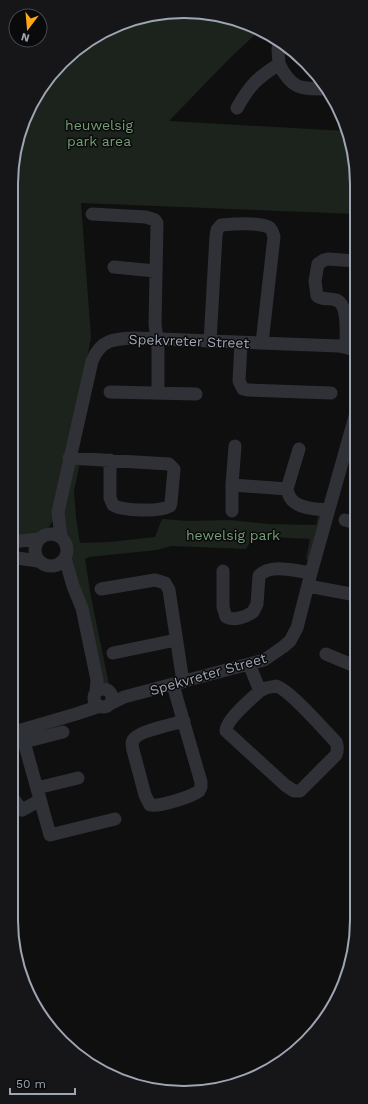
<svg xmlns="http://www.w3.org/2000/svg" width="368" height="1104" font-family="'Work Sans',sans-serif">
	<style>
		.green { fill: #1b231c }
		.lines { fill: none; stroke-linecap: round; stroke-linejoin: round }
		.minor { stroke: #303136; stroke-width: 13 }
		.labels { text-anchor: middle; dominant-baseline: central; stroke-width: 3; stroke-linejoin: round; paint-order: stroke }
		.park-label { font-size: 14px; fill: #749f75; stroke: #0a0a0b }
		.street-label { font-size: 14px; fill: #9fa6b3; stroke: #0a0a0b }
		.rim { fill: none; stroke: #9fa6b3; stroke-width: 2 }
	</style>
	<rect width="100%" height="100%" fill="#0f0f10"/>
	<path class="green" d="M161,13L229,17L260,30L229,59L169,121L346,131L356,162V214L81,203L91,337L69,458H81L74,491L76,518L80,543L109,542L155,537L162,519L188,521L230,520L269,524L316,525L319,513L327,516L314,563L306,559L310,539L254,536L246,549L171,546L157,550L89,557L85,559L91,597L109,684L107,690L97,680L67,554V547L61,537L58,512L44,535L31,540L11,542V184L17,139L47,79L97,34Z"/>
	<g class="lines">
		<path class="minor" d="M279,64C292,90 301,89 327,89
			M237,108C250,85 256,79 279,64L278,49L280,42
			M92,214L146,217L155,220L157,223L155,324L158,349V393
			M114,267L155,271
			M210,342L216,236L217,230L221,225C232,224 262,222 270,228C273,231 273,234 274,237L262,343
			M241,343L239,381L243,389L248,390L331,393
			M346,347C346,336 349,304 336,300C329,298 323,300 317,296L315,281L318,264L324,260L328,259L356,261
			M110,392L196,394
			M69,458L169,464L174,469L171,503L170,506C160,512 123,511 113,505L110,498V460
			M232,485L287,489C288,493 289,498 293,501C301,509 318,509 328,510
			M287,489L299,449
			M232,511V485L235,446
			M345,520L356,523
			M35 550a16 16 0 1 1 32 0a16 16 0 1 1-32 0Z
			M61,537L58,512L92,361C101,339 114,339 135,338L339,346L356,350
			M11,542L39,539
			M65,558L73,586L82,608L97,680L96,692
			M11,559L17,558L38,561
			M223,571V607L226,617C234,621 246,617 253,612L257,604L259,576C270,563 296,571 311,573
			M308,586L356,595
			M101,589L155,580L165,583L169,590L183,682
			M113,653L176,640
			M326,654L357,667
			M249,664L260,691
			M173,685L201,782V787L199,791C191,797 159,807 150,805L145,795L133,750C132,745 131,741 135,738C140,731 174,724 184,721
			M276,686C289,689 325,731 336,742C338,747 338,750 336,755L300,791H294L285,785L226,731C226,720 251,699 260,691L266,688Z
			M94 698a9 9 0 1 1 18 0a9 9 0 1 1-18 0Z
			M110,704L124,697L264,660L283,647L290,641L297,628L311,573L356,413
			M63,732L24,742L50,835L115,819
			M11,733L76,714L100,706
			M37,788L78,778
			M11,796L22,810L35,803L41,802"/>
	</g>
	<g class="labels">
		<g class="park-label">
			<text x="99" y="125">heuwelsig<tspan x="99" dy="16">park area</tspan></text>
			<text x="233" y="535">hewelsig park</text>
		</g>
		<g class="street-label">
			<text transform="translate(189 341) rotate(2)">Spekvreter Street</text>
			<text transform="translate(208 674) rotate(-16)">Spekvreter Street</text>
		</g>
	</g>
	<path d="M0 0H368V1104H0ZM184 18H184A166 166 0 0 1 350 184V920A166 166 0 0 1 184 1086H184A166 166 0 0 1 18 920V184A166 166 0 0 1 184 18Z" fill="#161618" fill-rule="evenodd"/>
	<path class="rim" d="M184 18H184A166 166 0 0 1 350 184V920A166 166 0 0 1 184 1086H184A166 166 0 0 1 18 920V184A166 166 0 0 1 184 18Z"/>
	<g transform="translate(28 28) rotate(196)"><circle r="19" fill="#0a0a0b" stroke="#46484e"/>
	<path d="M0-3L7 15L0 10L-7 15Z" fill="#ffa719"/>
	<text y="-6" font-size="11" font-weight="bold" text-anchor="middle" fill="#9fa6b3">N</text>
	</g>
	<path d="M10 1088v6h65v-6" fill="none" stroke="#9fa6b3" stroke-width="2"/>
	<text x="16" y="1088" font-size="12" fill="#9fa6b3" stroke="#0a0a0b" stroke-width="3" paint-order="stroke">50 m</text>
</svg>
